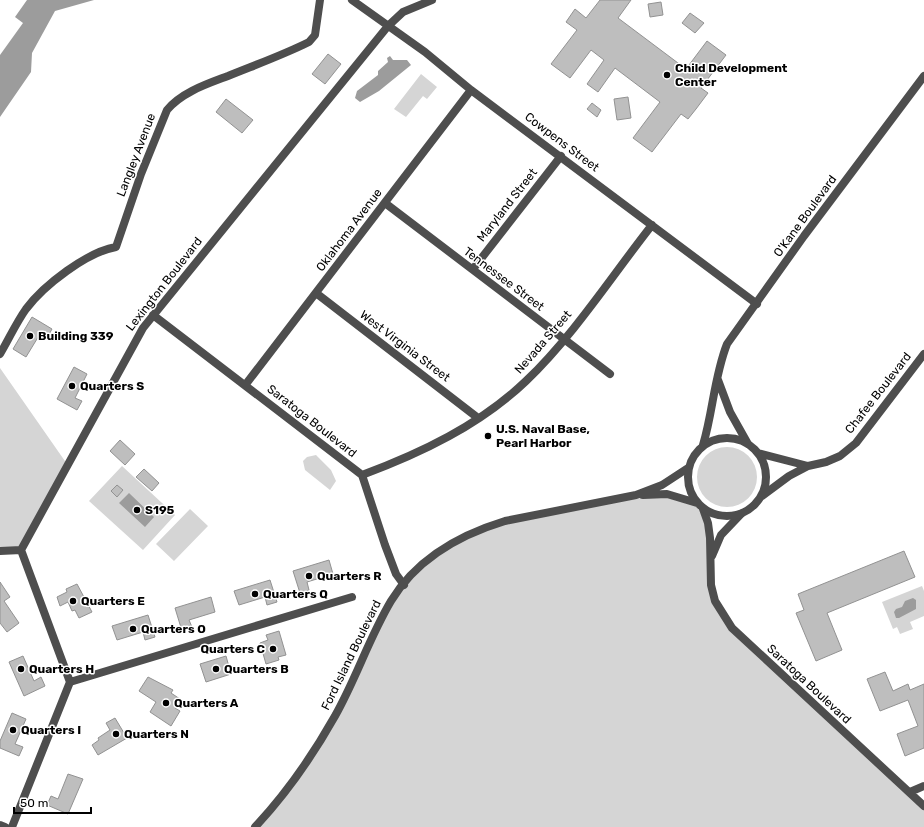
<svg xmlns="http://www.w3.org/2000/svg" width="924" height="827" font-family="Rubik,sans-serif">
	<style>
		.green { fill: #d5d5d5 }
		.water { fill: #9c9c9c }
		.pier { fill: #fff }
		.building { fill: #bebebe; stroke: #929292 }
		.lines { fill: none; stroke-linecap: round; stroke-linejoin: round }
		.minor { stroke: #4e4e4e; stroke-width: 8 }
		.tertiary { stroke: #4e4e4e; stroke-width: 8 }
		.poi-dot { fill: #000; stroke: #fff; stroke-width: 1.5 }
		.labels { text-anchor: middle; dominant-baseline: central; stroke-width: 3; stroke-linejoin: round; paint-order: stroke }
		.poi-label { font-size: 12px; font-weight: bold; fill: #000; stroke: #fff; text-anchor: start }
		.street-label { font-size: 12px; fill: #000; stroke: #fff }
	</style>
	<rect width="100%" height="100%" fill="#fff"/>
	<path class="green" d="M421,74L437,87L427,99L423,96L406,117L394,109Z
		M0,368L67,464L21,550L0,551Z
		M697 477a30 30 0 1 1 60 0a30 30 0 1 1-60 0Z
		M316,455L331,470L336,481L330,490L305,470L303,461L307,457Z
		M122,466L175,515L143,550L89,501Z
		M667,494L697,503L703,509L708,523L709,570L722,614L924,806V827H255L309,757L386,612L417,568L485,527L636,495Z
		M190,509L208,526L174,561L156,544Z
		M922,586L924,591V616L910,622L913,629L900,634L897,627L893,629L882,602Z"/>
	<path class="water" d="M0,0H94L55,11L32,53L31,72L0,117Z
		M390,56L393,60H407L411,65L379,91L360,102L355,98L357,91L378,75V71L388,62L387,58Z
		M129,493L154,517L145,527L119,503Z
		M913,598L916,600V609L899,618H896L894,612L896,609L902,607L905,601Z"/>
	<path class="pier" d="M0,0H27L15,17L23,23L0,55Z"/>
	<path class="building" d="M600,0H631L618,18L686,69L707,41L726,55L701,88L708,93L696,109L688,119L681,114L652,152L633,138L660,102L615,68L598,92L587,84L604,60L591,50L570,78L551,64L577,30L566,22L575,9L586,18Z
		M661,2L663,15L650,17L648,4Z
		M690,13L704,23L695,33L682,23Z
		M328,54L341,64L325,84L312,74Z
		M628,97L631,118L617,120L614,99Z
		M226,99L253,120L242,133L216,112Z
		M592,103L601,110L597,117L587,109Z
		M32,317L52,329L47,338L40,334L26,357L13,349Z
		M74,367L87,374L75,398L82,401L77,410L57,399Z
		M120,440L135,454L125,465L110,451Z
		M144,469L159,483L152,491L136,477Z
		M117,485L123,490L117,497L111,491Z
		M904,551L915,577L827,613L842,650L816,661L796,613L804,610L798,594Z
		M329,560L333,574L307,582L309,590L300,593L293,571Z
		M270,580L277,602L267,605L265,597L239,605L234,591Z
		M0,582L10,597L4,601L19,623L7,632L0,623Z
		M77,584L92,612L79,618L75,610L72,611L68,602L60,606L57,597L67,592L66,589Z
		M211,597L215,612L189,620L192,627L182,631L175,608Z
		M148,615L155,637L145,640L143,632L117,640L112,626Z
		M279,631L286,655L278,657L279,660L266,664L260,643L268,640L266,635Z
		M23,656L34,681L41,677L45,686L24,696L9,662Z
		M226,656L231,674L206,682L200,664Z
		M885,672L893,691L908,684L910,690L924,684V748L905,756L897,734L918,726L908,700L880,711L867,679Z
		M148,677L173,690L171,693L180,699L175,708L180,711L171,726L150,712L156,702L139,691Z
		M12,713L26,719L15,744L23,747L19,756L0,748V741Z
		M115,718L127,738L98,755L92,745L99,740L98,738L110,730L106,723Z
		M68,774L83,779L68,814L47,805L51,796L58,799Z"/>
	<g class="lines">
		<path class="minor" d="M352,0L425,52L471,90L757,304
			M385,203L610,374
			M473,269L561,156
			M316,293L478,418
			M153,315L362,475L385,545L396,574L404,585
			M0,354C9,339 16,323 26,309C44,285 87,252 116,247L141,174L167,110C182,92 207,84 228,76C255,65 283,55 309,42L315,35L320,0
			M246,384L471,90
			M362,475C421,453 480,425 526,381C574,335 611,277 652,225
			M703,509L708,523L710,538L711,585L715,601L732,628L924,806
			M0,551L21,550
			M712,556L721,535L741,514
			M70,682L21,550L143,328L388,26L403,12L432,0
			M910,792L924,786
			M0,825L5,827
			M12,827L70,682L352,597"/>
		<path class="tertiary" d="M718,380L730,412L748,444
			M688 477a39 39 0 1 1 78 0a39 39 0 1 1-78 0Z
			M703,445C713,412 714,377 727,344L804,236L924,76
			M758,453L808,466
			M643,495L667,494L697,503
			M762,496L789,476L808,466L826,462L840,456L856,443L924,354
			M255,827C286,794 313,755 335,716C356,679 369,638 391,601C417,558 459,535 505,521L636,495L662,485L688,468"/>
	</g>
	<g class="poi-dot">
		<circle cx="667" cy="75" r="4"/>
		<circle cx="30" cy="336" r="4"/>
		<circle cx="72" cy="386" r="4"/>
		<circle cx="488" cy="436" r="4"/>
		<circle cx="137" cy="510" r="4"/>
		<circle cx="309" cy="576" r="4"/>
		<circle cx="255" cy="594" r="4"/>
		<circle cx="73" cy="601" r="4"/>
		<circle cx="133" cy="629" r="4"/>
		<circle cx="273" cy="649" r="4"/>
		<circle cx="21" cy="669" r="4"/>
		<circle cx="216" cy="669" r="4"/>
		<circle cx="166" cy="703" r="4"/>
		<circle cx="13" cy="730" r="4"/>
		<circle cx="116" cy="734" r="4"/>
	</g>
	<g class="labels">
		<g class="poi-label">
			<text x="675" y="68">Child Development<tspan x="675" dy="14">Center</tspan></text>
			<text x="38" y="336">Building 339</text>
			<text x="80" y="386">Quarters S</text>
			<text x="496" y="429">U.S. Naval Base,<tspan x="496" dy="14">Pearl Harbor</tspan></text>
			<text x="145" y="510">S195</text>
			<text x="317" y="576">Quarters R</text>
			<text x="263" y="594">Quarters Q</text>
			<text x="81" y="601">Quarters E</text>
			<text x="141" y="629">Quarters O</text>
			<text x="265" y="649" text-anchor="end">Quarters C</text>
			<text x="29" y="669">Quarters H</text>
			<text x="224" y="669">Quarters B</text>
			<text x="174" y="703">Quarters A</text>
			<text x="21" y="730">Quarters I</text>
			<text x="124" y="734">Quarters N</text>
		</g>
		<g class="street-label">
			<text transform="translate(562 142) rotate(37)">Cowpens Street</text>
			<text transform="translate(136 155) rotate(-69)">Langley Avenue</text>
			<text transform="translate(507 205) rotate(-52)">Maryland Street</text>
			<text transform="translate(805 216) rotate(-54)">O'Kane Boulevard</text>
			<text transform="translate(349 230) rotate(-53)">Oklahoma Avenue</text>
			<text transform="translate(504 279) rotate(37)">Tennessee Street</text>
			<text transform="translate(164 284) rotate(-52)">Lexington Boulevard</text>
			<text transform="translate(543 342) rotate(-49)">Nevada Street</text>
			<text transform="translate(405 346) rotate(37)">West Virginia Street</text>
			<text transform="translate(878 393) rotate(-52)">Chafee Boulevard</text>
			<text transform="translate(312 421) rotate(38)">Saratoga Boulevard</text>
			<text transform="translate(351 655) rotate(-64)">Ford Island Boulevard</text>
			<text transform="translate(809 684) rotate(43)">Saratoga Boulevard</text>
		</g>
	</g>
	<path d="M14 807v6h77v-6" fill="none" stroke="#000000" stroke-width="2"/>
	<text x="20" y="807" font-size="12" fill="#000000" stroke="#ffffff" stroke-width="3" paint-order="stroke">50 m</text>
</svg>
